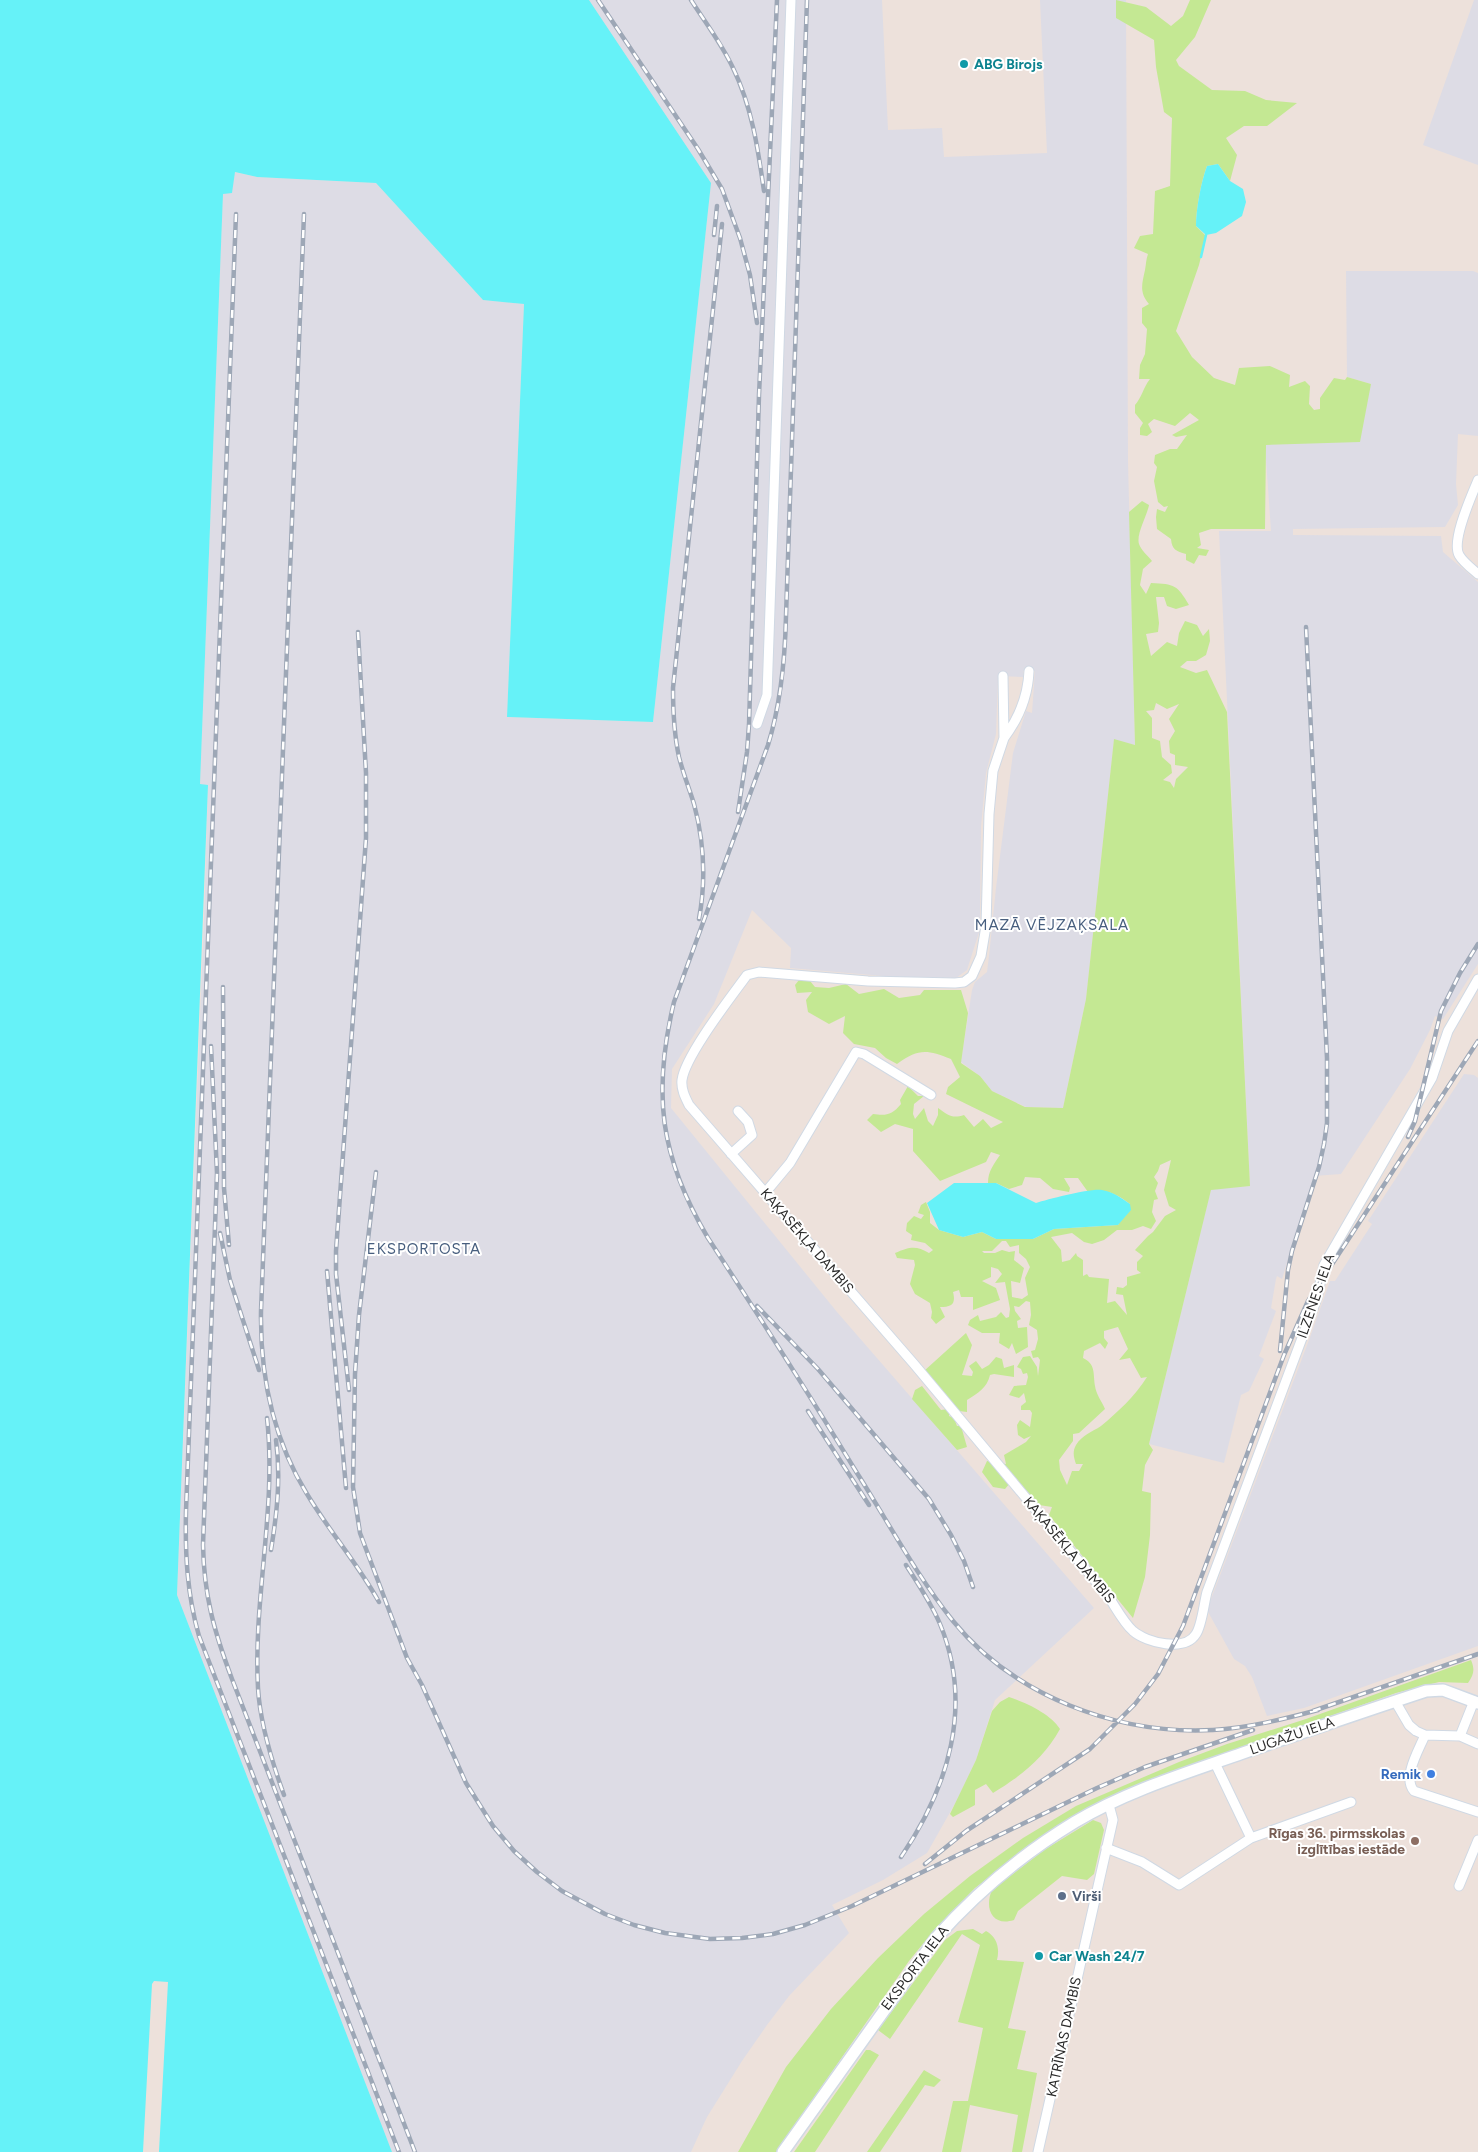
<svg xmlns="http://www.w3.org/2000/svg" width="1478" height="2152" font-family="Figtree,sans-serif">
	<style>
		.industrial { fill: #dddce5 }
		.green { fill: #c4e893; fill-rule: evenodd }
		.water { fill: #66f2f8 }
		.lines { fill: none; stroke-linecap: round; stroke-linejoin: round }
		.stream { stroke: #66f2f8; stroke-width: 2.5 }
		.minor-casing { stroke: #d0d9e4; stroke-width: 11 }
		.tertiary-casing { stroke: #d0d9e4; stroke-width: 14 }
		.minor { stroke: #fff; stroke-width: 9 }
		.tertiary { stroke: #fff; stroke-width: 11 }
		.rail-casing { stroke: #9da7b6; stroke-width: 4.5 }
		.rail { stroke: #fff; stroke-width: 2.5; stroke-dasharray: 8; stroke-linecap: butt }
		.culture-dot { fill: #0f9aa8; stroke: #fff; stroke-width: 2 }
		.shop-dot { fill: #3f7fe0; stroke: #fff; stroke-width: 2 }
		.education-dot { fill: #8d6e63; stroke: #fff; stroke-width: 2 }
		.service-dot { fill: #5c6f8a; stroke: #fff; stroke-width: 2 }
		.labels { text-anchor: middle; dominant-baseline: central; stroke-width: 4; stroke-linejoin: round; paint-order: stroke }
		.culture-label { font-size: 14px; font-weight: bold; fill: #0d838f; stroke: #fff; text-anchor: start }
		.street-label { font-size: 14px; fill: #2a2a2a; stroke: #fff }
		.shop-label { font-size: 14px; font-weight: bold; fill: #366cbe; stroke: #fff; text-anchor: end }
		.education-label { font-size: 14px; font-weight: bold; fill: #785e54; stroke: #fff; text-anchor: end }
		.service-label { font-size: 14px; font-weight: bold; fill: #4e5e75; stroke: #fff; text-anchor: start }
		.neighbourhood-label { font-size: 15px; letter-spacing: 1px; fill: #475e7e; stroke: #fff }
	</style>
	<rect width="100%" height="100%" fill="#ede1db"/>
	<path class="industrial" d="M589,0H882L888,130L942,128L944,157L1047,153L1040,0H1126L1128,461L1135,745L1114,740L1086,999L1063,1108L1026,1107L992,1091L980,1076L961,1062L972,990L975,982L987,972L989,956L996,888L1013,753L1026,711L1032,713L1035,671H1023V677L998,676L996,734L986,773L981,826L980,929L967,970L956,978L895,977L790,968L791,948L752,910L714,1004L672,1069L671,1108L837,1312L1094,1608L995,1700L976,1760L957,1800L927,1853L883,1880L832,1905L849,1933L789,1996L767,2025L742,2061L707,2117L691,2152H392L177,1595L204,918L208,786L200,784L223,193H232L234,172L257,177L376,183L483,300L524,304L507,717L653,722L711,183Z
		M1474,0H1478V165L1423,145Z
		M1346,271H1473L1478,273V436L1458,434L1456,484L1458,505L1445,527L1293,529V535L1441,536L1443,552L1478,582V964L1443,1019L1435,1016L1430,1030L1410,1069L1341,1174L1314,1176L1282,1279L1277,1276L1276,1279L1271,1308L1276,1311L1259,1356L1264,1359L1249,1391L1241,1395L1224,1463L1149,1444L1211,1189L1250,1186L1219,531H1271L1265,445L1371,384L1347,377Z
		M1464,1074L1474,1075L1478,1078V1646L1304,1708L1267,1716L1252,1677L1245,1666L1234,1659L1207,1610L1309,1340L1330,1281H1335L1372,1224L1368,1221Z"/>
	<path class="green" d="M1116,0L1146,7L1171,26L1183,16L1190,0H1211L1195,37L1176,60L1179,66L1212,90L1245,91L1266,100L1297,103L1267,126H1244L1226,138L1237,155L1230,181L1218,164L1207,166C1201,182 1196,209 1196,226L1206,236L1199,265L1176,331L1192,357L1214,378L1235,385L1239,368L1270,366L1290,375L1289,387L1305,381L1310,386L1309,404L1314,410L1320,409V398L1334,378L1345,380L1347,377L1371,384L1360,442L1266,445L1265,529H1211L1199,533L1201,545L1197,548L1209,550L1206,556L1199,555L1194,564L1186,560V554C1176,551 1172,550 1171,539L1157,529L1156,517L1157,509L1165,512L1168,506L1164,507L1158,502L1154,481L1157,467L1154,463L1155,455L1170,449H1177L1187,435L1176,437L1172,435L1199,420L1190,413L1175,426L1154,419L1148,424L1152,432L1147,436L1140,435V428L1143,423L1135,413V405C1142,397 1143,388 1150,379H1139L1140,365L1145,354L1147,329L1142,323V308L1149,304C1139,292 1142,284 1145,270C1146,265 1146,259 1148,254L1134,248L1140,236L1153,234L1155,191L1170,186L1172,118L1164,112L1156,67L1154,40L1116,18Z
		M1142,501L1149,505C1147,516 1136,534 1139,544C1141,550 1148,556 1152,561L1143,569L1140,585L1146,594L1151,583C1175,584 1177,585 1189,605L1176,609L1167,606L1164,597H1156L1159,623L1158,632L1146,634L1151,656L1167,642L1177,646L1179,633L1185,621L1197,625L1203,636L1209,629L1210,641L1206,655L1196,661H1187L1180,667L1196,673L1207,670L1227,712L1250,1186L1211,1190L1149,1444L1153,1450L1145,1465L1142,1491L1151,1493L1150,1535L1145,1577L1133,1618L1049,1515L1052,1507L1039,1505L1015,1477L1005,1489L993,1487L982,1472L987,1461L1006,1464L1004,1455L1026,1442L1031,1436L1024,1439L1018,1435L1017,1425L1020,1420L1030,1427L1032,1413L1030,1410H1021V1406L1026,1402L1024,1393L1019,1398L1009,1395L1014,1386L1026,1385L1028,1377L1027,1373L1023,1374L1021,1369L1017,1367L1023,1357L1030,1356L1037,1367L1038,1376L1040,1360L1038,1357L1033,1358L1031,1351L1035,1350L1038,1339L1037,1330L1029,1325L1031,1315L1030,1302L1026,1301L1019,1307L1014,1306L1015,1311L1021,1319L1017,1321L1018,1328L1027,1327L1028,1347L1016,1354L1012,1343L1009,1349L999,1343L1000,1333H982L968,1325L970,1320L978,1315L980,1321L996,1317L1001,1312L1006,1318L1009,1317L1010,1309L1005,1282L995,1283L1002,1274L998,1269L991,1267V1277L982,1281L996,1288L1000,1300L973,1310V1297H961L959,1290L953,1292C956,1304 952,1307 940,1307L945,1317L936,1324L931,1318L932,1312L930,1303L915,1294L910,1284L915,1265L914,1260L897,1258L895,1253C909,1247 916,1245 929,1253L933,1250L925,1243L911,1240L912,1235L906,1231L907,1223L914,1216L921,1219L924,1215L918,1213L921,1205L926,1202L930,1212V1223L939,1230L963,1237L982,1232L996,1239H1033L1054,1229L1118,1225L1130,1204C1117,1194 1105,1188 1088,1192L1078,1178H1064L1070,1188L1069,1192L1053,1189L1040,1178L1025,1177L1022,1185L1009,1189L996,1183H988C988,1171 994,1164 1000,1155L991,1152L986,1162L940,1181L913,1151V1129L895,1124L881,1132L867,1120L873,1114C886,1116 892,1115 901,1104L900,1100L908,1086L918,1096H924L914,1104L913,1114L915,1119L924,1108L928,1121L933,1126L938,1115V1108C948,1115 952,1119 964,1115L974,1127L983,1119L991,1128L1003,1122L946,1094L948,1087L960,1077L951,1059C927,1050 919,1048 897,1064L886,1058L875,1048L854,1044L843,1033L845,1016L829,1024L808,1012L806,1000L812,992L797,993L795,985L799,980L810,981L815,987L829,988L846,984L859,994L884,989L899,998L920,995L924,990H961L968,1013L961,1063L980,1076L992,1091L1025,1107L1063,1108L1086,999L1114,739L1135,745L1129,512ZM1156,703L1167,709L1179,704L1169,719L1175,731L1169,741L1170,753L1175,755V765L1188,767L1176,779L1174,788L1170,782L1163,780L1172,773L1171,765L1162,757L1160,741L1152,738V718L1146,711L1154,710ZM1171,1160L1164,1190L1169,1206L1176,1210L1165,1216L1153,1232L1148,1236L1135,1250L1143,1256L1137,1262V1270L1141,1273L1127,1277V1285L1123,1288L1117,1287L1116,1294L1123,1295L1127,1315L1115,1301L1107,1303L1109,1279L1089,1277L1087,1274L1083,1276V1260L1077,1256L1076,1253L1070,1260L1062,1262L1061,1250L1051,1237L1072,1233L1084,1242L1092,1244L1104,1240L1117,1230H1132L1143,1226L1151,1229L1156,1221L1152,1212L1154,1200L1158,1199L1155,1191L1158,1183L1154,1177L1158,1171L1160,1165ZM1002,1241H1006L1010,1247L1019,1245V1253L1026,1259L1030,1267L1025,1278L1028,1295L1022,1299L1012,1297L1011,1281L1020,1283L1024,1268L1014,1260L1015,1251L1009,1252L1002,1250L995,1253H984L982,1251H992ZM1118,1327L1128,1349L1119,1360L1130,1358L1141,1378L1147,1377C1135,1396 1118,1412 1101,1426C1092,1432 1082,1435 1076,1445C1072,1452 1074,1458 1076,1464H1083L1079,1471H1072L1067,1485L1060,1470L1059,1460L1073,1441V1434L1079,1433L1105,1409C1102,1402 1096,1394 1095,1386C1093,1374 1096,1364 1083,1358L1084,1351L1100,1343L1105,1349L1108,1343L1104,1338V1331Z
		M966,1333L972,1345L962,1375L972,1376L973,1372L969,1366L976,1361L982,1369L989,1365L996,1357L1002,1359L1004,1368L1014,1365V1377L994,1374L990,1375C987,1388 978,1393 967,1400V1412L959,1411L924,1371Z
		M922,1386L941,1410L949,1409V1416L954,1418L957,1426H961L967,1447L957,1450L912,1399L915,1390Z
		M1471,1660C1475,1670 1474,1674 1468,1683L1439,1682L1396,1693L1162,1775L1094,1805L1041,1838L975,1888L935,1929L909,1961L776,2152H738L786,2067L831,2009L878,1958L924,1914L970,1876L1023,1838L1076,1806L1179,1762L1227,1744L1306,1719Z
		M1009,1697C1025,1702 1051,1714 1060,1729C1044,1758 1021,1776 993,1793L986,1784L975,1790V1805L953,1817L950,1814L976,1760L992,1711L1000,1702Z
		M1093,1820L1101,1823L1104,1830L1094,1874L1087,1880L1062,1876L1018,1911L1014,1920C992,1927 984,1908 992,1890L1044,1850Z
		M973,1929L982,1934L986,1931C997,1937 1000,1948 997,1960L1024,1962L1008,2028L1026,2031L1017,2069L1037,2073L1022,2152H1012L1018,2115L970,2105L961,2152H942L953,2101H968L983,2028L958,2022L980,1945L962,1934L890,2039L878,2030L945,1940L957,1931Z
		M866,2050H870L879,2055L815,2152H794Z
		M924,2070L941,2080L934,2087L925,2085L880,2152H867Z"/>
	<path class="water" d="M0,0H589L711,183L653,722L507,717L524,304L483,300L376,183L257,177L235,172L232,193L223,194L200,784L208,785L177,1595L392,2152H159L168,1982L154,1981L152,1984L143,2152H0Z
		M1218,164L1230,181L1243,189L1246,202L1242,216L1216,233L1206,235L1196,226C1196,209 1201,182 1207,166Z
		M954,1183H996L1036,1203C1049,1199 1091,1188 1102,1190C1114,1192 1121,1198 1130,1204L1131,1210L1118,1225L1054,1229L1033,1239H996L982,1232L963,1237L939,1230L927,1203Z"/>
	<g class="lines">
		<path class="stream" d="M1201,257L1206,235"/>
		<g class="minor-casing">
			<path id="minor" d="M1478,480C1472,495 1451,540 1459,555C1463,562 1472,569 1478,574
				M1003,676L1004,738L993,771L989,814L986,926L981,956L972,976L964,982L955,983L868,981L759,972L747,975C731,997 685,1056 682,1080C681,1089 685,1097 689,1105L914,1364L1108,1596C1115,1606 1123,1622 1133,1631C1147,1643 1185,1652 1196,1634C1202,1625 1204,1603 1207,1592L1317,1298L1324,1265L1432,1078L1448,1031L1478,979
				M757,724L767,695L791,0
				M1004,738C1019,718 1028,696 1029,671
				M731,1154L752,1135L748,1122L738,1111
				M765,1193L790,1163L856,1052L864,1054L931,1095
				M1395,1701L1409,1725L1416,1731L1425,1735L1460,1736L1478,1744
				M1425,1735C1419,1750 1402,1777 1414,1791L1478,1812
				M1460,1736L1474,1701
				M1215,1763L1251,1838
				M1106,1848L1142,1862L1179,1885L1251,1838L1351,1802
				M1459,1886L1478,1840
				M1038,2152L1113,1820L1109,1805"/>
		</g>
		<g class="tertiary-casing">
			<path id="tertiary" d="M783,2152L936,1938C976,1893 1024,1853 1075,1822C1127,1791 1186,1773 1243,1753C1304,1732 1365,1711 1426,1691L1443,1690L1478,1703"/>
		</g>
		<use href="#minor" class="minor"/>
		<use href="#tertiary" class="tertiary"/>
		<g class="rail-casing">
			<path id="rail" d="M598,0L698,149L722,189L740,238L750,275L757,323
				M691,0C705,22 722,44 733,68C752,107 758,149 764,191
				M807,0L786,616C785,660 781,703 768,745L674,1002C652,1094 660,1157 708,1238C759,1316 809,1394 857,1473C888,1522 917,1576 953,1621C1014,1696 1117,1735 1213,1730C1248,1728 1284,1719 1318,1710
				M236,214L186,1511C185,1554 187,1594 199,1636L399,2152
				M304,214L261,1311C260,1375 273,1439 307,1494C329,1531 358,1564 379,1602
				M714,235L717,206
				M738,812L747,752L749,725L759,395L777,0
				M699,919C706,881 704,841 694,804C689,788 683,773 679,757C674,734 673,711 673,688L722,224
				M223,987L224,1188L229,1245
				M211,1046L217,1173L203,1545C204,1596 214,1631 232,1679L415,2152
				M1408,1137L1415,1121L1441,1011L1460,973L1478,944
				M376,1172L359,1315L355,1374L353,1487L360,1533L407,1658L422,1685L466,1783L493,1826L514,1851L537,1872L562,1891L605,1914L634,1925L665,1933L710,1939L742,1938L773,1934L805,1925L852,1906L1097,1788L1145,1767L1253,1730
				M220,1233L230,1280L259,1370
				M327,1271L346,1488
				M757,1306L818,1369L929,1499L951,1535L964,1561L973,1587
				M1280,1351L1288,1270L1292,1251L1319,1167L1324,1144L1327,1123V1058L1306,627
				M349,1390L336,1274V1251L366,838V773L358,632
				M808,1411L869,1505
				M267,1418C277,1508 253,1598 258,1688C260,1723 272,1762 284,1795
				M271,1550C277,1513 281,1478 276,1440
				M1313,1711L1478,1654
				M901,1857C948,1788 974,1706 940,1624C931,1603 918,1584 906,1565
				M925,1864L966,1831L1090,1749L1135,1704L1158,1674L1183,1626L1284,1355L1308,1301L1478,1041"/>
		</g>
		<use href="#rail" class="rail"/>
	</g>
	<g class="culture-dot">
		<circle cx="964" cy="64" r="5"/>
		<circle cx="1039" cy="1956" r="5"/>
	</g>
	<circle class="shop-dot" cx="1431" cy="1774" r="5"/>
	<circle class="education-dot" cx="1415" cy="1841" r="5"/>
	<circle class="service-dot" cx="1062" cy="1896" r="5"/>
	<g class="labels">
		<g class="culture-label">
			<text x="974" y="64">ABG Birojs</text>
			<text x="1049" y="1956">Car Wash 24/7</text>
		</g>
		<g class="street-label">
			<text transform="translate(807 1241) rotate(49)">KAĶASĒKĻA DAMBIS</text>
			<text transform="translate(1316 1296) rotate(-71)">ILZENES IELA</text>
			<text transform="translate(1069 1550) rotate(50)">KAĶASĒKĻA DAMBIS</text>
			<text transform="translate(1292 1736) rotate(-19)">LUGAŽU IELA</text>
			<text transform="translate(915 1968) rotate(-53)">EKSPORTA IELA</text>
			<text transform="translate(1064 2037) rotate(-78)">KATRĪNAS DAMBIS</text>
		</g>
		<g class="shop-label">
			<text x="1421" y="1774">Remik</text>
		</g>
		<g class="education-label">
			<text x="1405" y="1833">Rīgas 36. pirmsskolas<tspan x="1405" dy="16">izglītības iestāde</tspan></text>
		</g>
		<g class="service-label">
			<text x="1072" y="1896">Virši</text>
		</g>
		<g class="neighbourhood-label">
			<text x="1052" y="925">MAZĀ VĒJZAĶSALA</text>
			<text x="424" y="1249">EKSPORTOSTA</text>
		</g>
	</g>
</svg>
